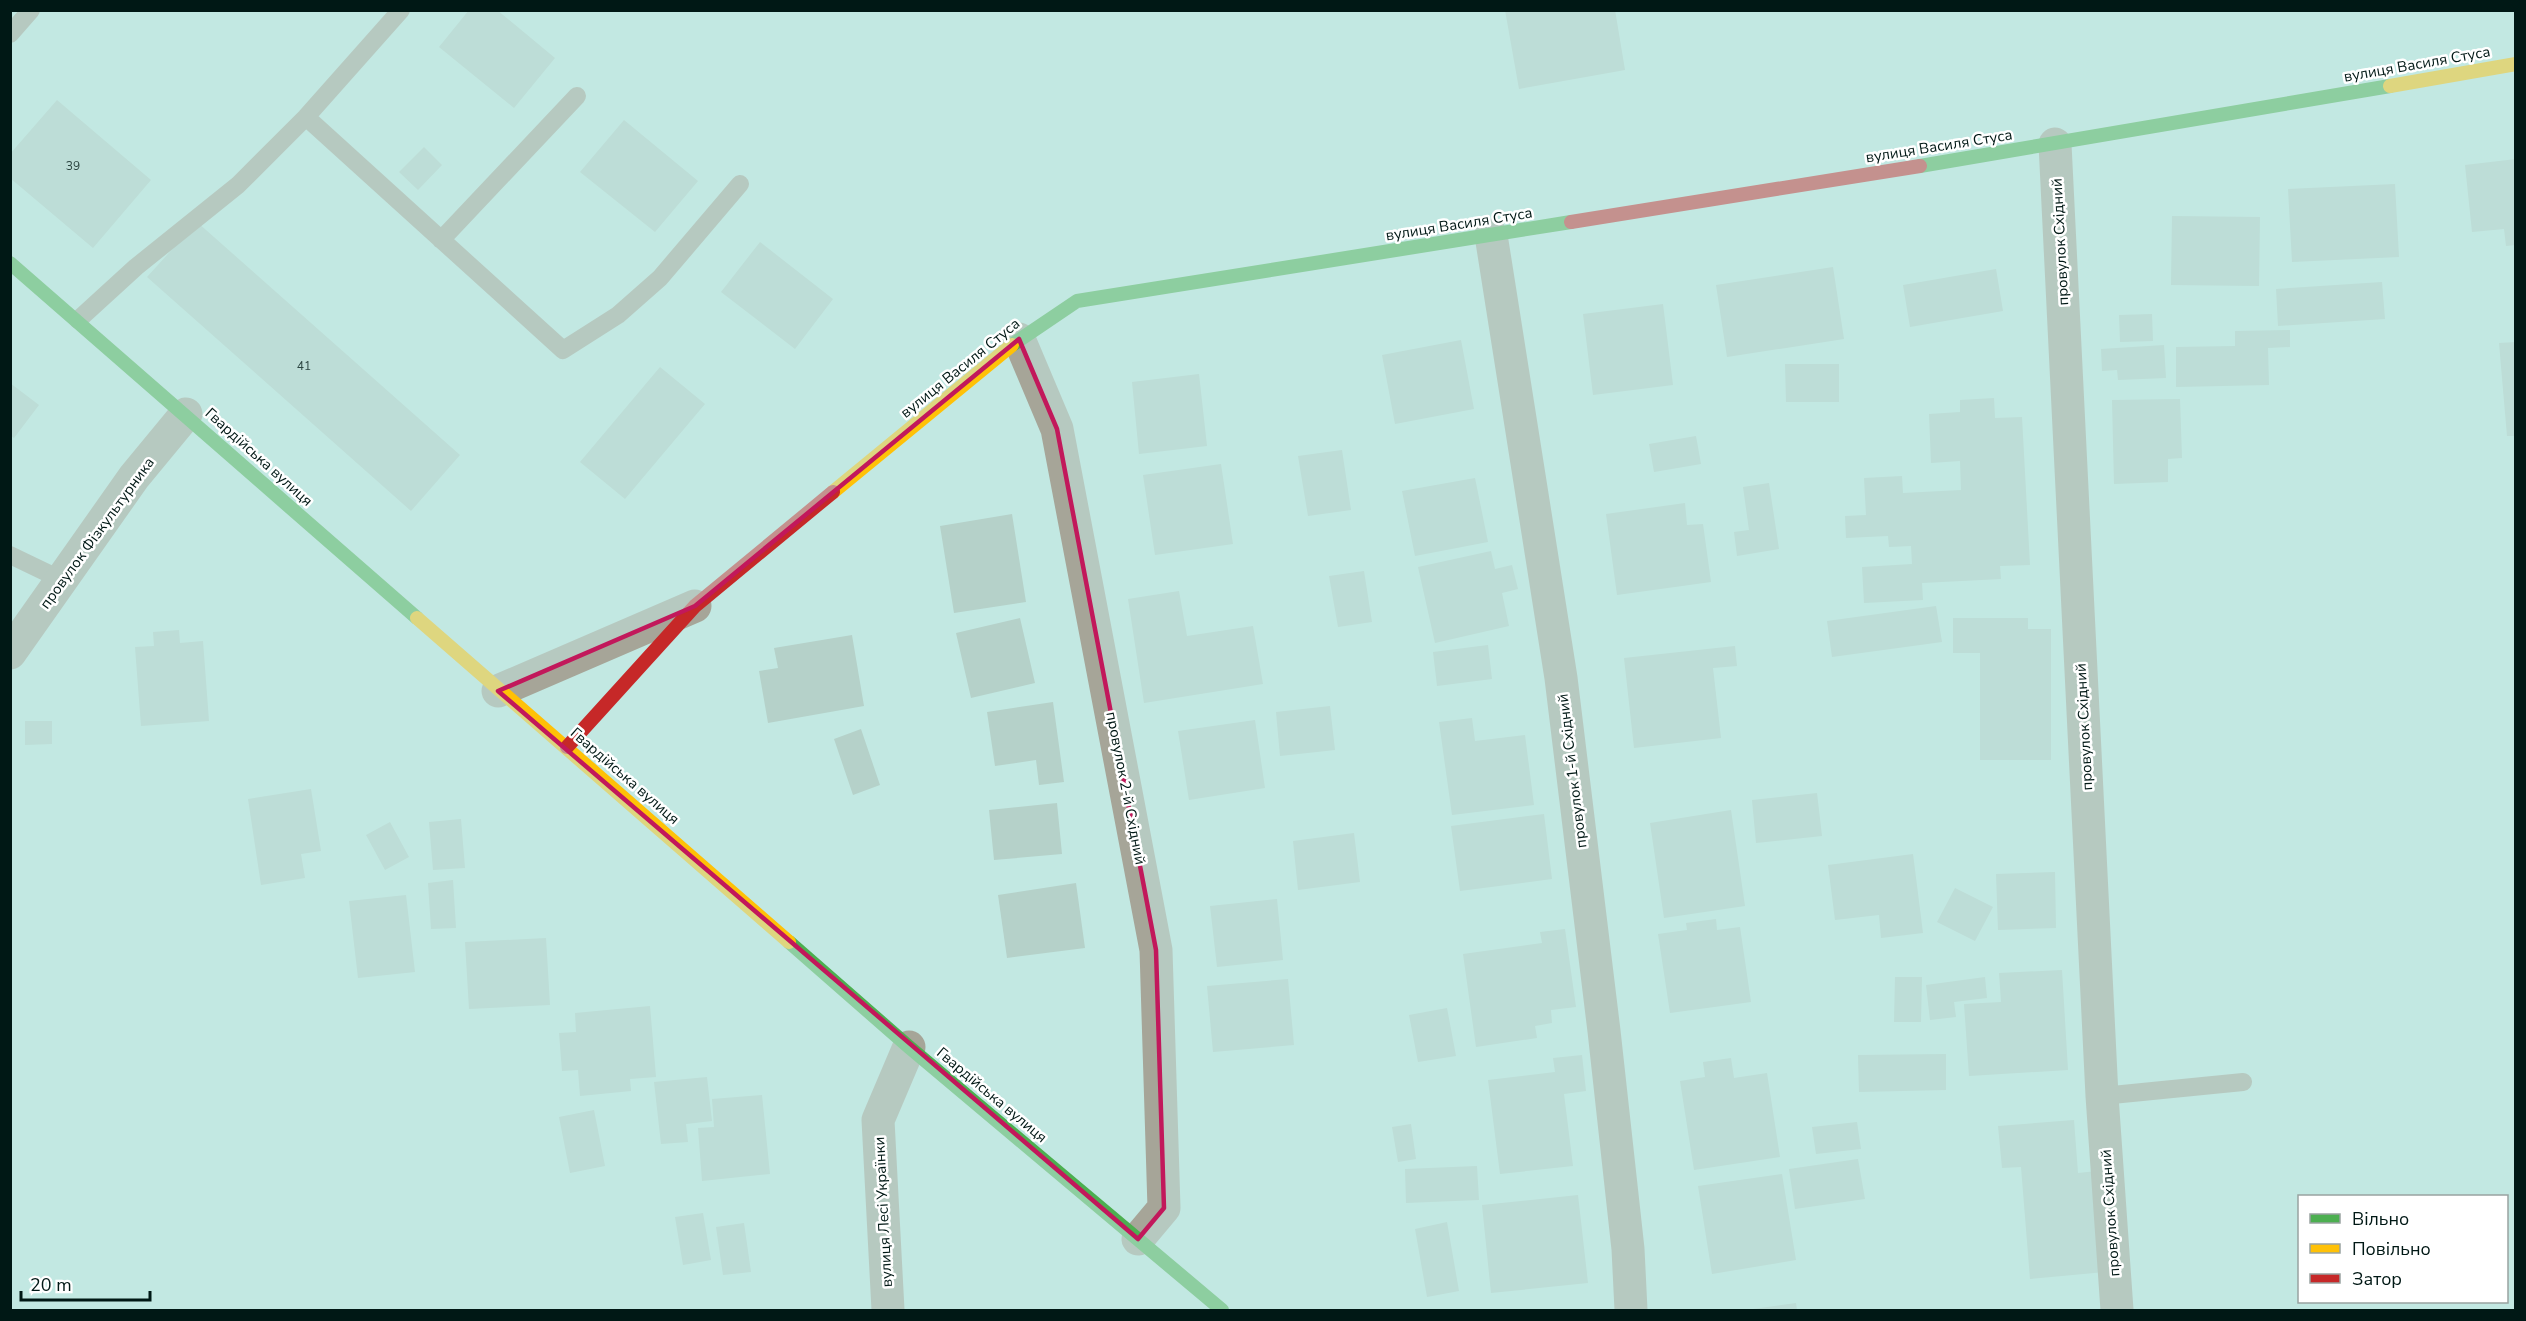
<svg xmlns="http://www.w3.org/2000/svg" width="2526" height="1321" font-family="'Nunito Sans',sans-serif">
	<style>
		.building { fill: #b5d1c9 }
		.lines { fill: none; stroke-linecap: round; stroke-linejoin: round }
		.lane { stroke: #a6a598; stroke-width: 18 }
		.street { stroke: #a6a598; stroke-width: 33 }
		.fast { stroke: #4caf50; stroke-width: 14 }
		.slow { stroke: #ffc107; stroke-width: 14 }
		.jam { stroke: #c62828; stroke-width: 14 }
		.marked { fill: none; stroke: #c2185b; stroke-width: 4.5; stroke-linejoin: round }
		.labels { text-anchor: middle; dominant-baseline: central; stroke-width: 5; stroke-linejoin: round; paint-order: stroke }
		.number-label { font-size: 12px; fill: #2d4642 }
		.street-label { font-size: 15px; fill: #001815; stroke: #fff }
	</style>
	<rect width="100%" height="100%" fill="#c2e8e2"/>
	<path class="building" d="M469,10H497L555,58L514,108L439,47Z
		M1505,10H1615L1625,70L1519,89Z
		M57,100L151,180L93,248L10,178V154Z
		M624,120L698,181L655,232L580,172Z
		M424,147L442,165L418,190L399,172Z
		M2516,159V245L2506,246L2504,229L2472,232L2465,165Z
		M2395,184L2399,257L2292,262L2288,189Z
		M2172,216L2260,217L2259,286L2171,285Z
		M197,222L460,455L411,511L147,277Z
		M760,242L833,299L795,349L721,292Z
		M1833,267L1844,339L1727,357L1716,285Z
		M1996,269L2003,311L1910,327L1903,285Z
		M2382,282L2385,319L2278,326L2276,289Z
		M1663,304L1673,385L1593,395L1583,314Z
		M2152,314L2153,341L2120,342L2119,315Z
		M2290,330V347L2268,348L2269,385L2176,387V347L2235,346V331Z
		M1461,340L1474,409L1395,424L1382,355Z
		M2516,342V436H2507L2499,343Z
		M2164,345L2166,378L2118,380L2117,370L2102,371L2101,349Z
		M1785,364H1839V402H1786Z
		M660,367L705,404L625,499L580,462Z
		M1199,374L1207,446L1139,454L1132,382Z
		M10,383L39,405L14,438L10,435Z
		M1994,398L1995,418L2022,417L2030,565L2000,566L2001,579L1922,583L1923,600L1864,603L1862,567L1912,564L1911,546L1889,547L1888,536L1846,538L1845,516L1866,515L1864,478L1902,476L1903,493L1961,490L1960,461L1931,463L1929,414L1960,412V400Z
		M2180,399L2182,458L2168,459V482L2114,484L2112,400Z
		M1696,436L1701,464L1654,472L1649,444Z
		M1342,450L1351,510L1308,516L1298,456Z
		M1221,464L1233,544L1155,555L1143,475Z
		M1475,478L1488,542L1415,556L1402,491Z
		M1769,483L1779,549L1737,556L1734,532L1749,530L1743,487Z
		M1685,503L1687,525L1703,524L1711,582L1617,595L1606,514Z
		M1012,514L1026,602L954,613L940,526Z
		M1491,551L1495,569L1512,565L1518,589L1502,593L1509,626L1435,643L1418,567Z
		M1364,571L1372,622L1338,627L1329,576Z
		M1179,591L1187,636L1253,626L1263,684L1144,703L1128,599Z
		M1936,606L1942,642L1832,657L1827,621Z
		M1020,618L1035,683L971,698L956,633Z
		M1953,618H2028V629H2051V760H1980V653H1953Z
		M179,630L180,643L203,641L209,721L141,726L135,647L154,646L153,632Z
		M852,635L864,706L768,723L759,671L778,668L774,648Z
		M1488,645L1492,679L1437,686L1433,652Z
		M1735,646L1737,666L1713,668L1721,738L1634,748L1624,658Z
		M1053,702L1064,782L1039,785L1036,760L995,766L987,712Z
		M1330,706L1335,750L1280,756L1276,712Z
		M1472,718L1475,741L1525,735L1534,805L1452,815L1439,722Z
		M1255,720L1265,788L1189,800L1178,731Z
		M25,721H52V744L25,745Z
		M861,729L880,785L853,795L834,739Z
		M311,789L321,851L301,854L305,878L261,885L248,799Z
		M1817,793L1822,836L1756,843L1752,800Z
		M1057,803L1062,854L994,860L989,810Z
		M1731,810L1745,906L1664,918L1650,823Z
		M1544,814L1552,879L1460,891L1451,826Z
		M461,819L465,868L433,870L429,822Z
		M390,822L409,857L385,870L366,835Z
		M1354,833L1360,882L1298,890L1293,841Z
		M1913,854L1923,933L1881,938L1879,915L1835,920L1828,865Z
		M2055,872L2056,928L1998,930L1996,874Z
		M453,880L456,928L431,929L428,883Z
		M1076,883L1085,948L1007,958L998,895Z
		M1955,888L1993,907L1975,941L1937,922Z
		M406,895L415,972L358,978L349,901Z
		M1277,899L1283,960L1217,967L1210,906Z
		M1716,919L1717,930L1740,927L1751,1002L1670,1013L1658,934L1687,930L1686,923Z
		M1565,929L1576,1007L1551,1010L1552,1023L1535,1026L1537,1038L1476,1047L1463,954L1542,943L1540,932Z
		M546,938L550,1005L469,1009L465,942Z
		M2062,970L2068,1070L1969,1076L1964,1004L2001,1002L1999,973Z
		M1895,977H1922L1921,1022H1894Z
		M1985,977L1987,998L1954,1002L1956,1017L1930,1020L1926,985Z
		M1288,979L1294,1045L1213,1052L1207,986Z
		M650,1006L656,1077L630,1079L631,1091L580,1096L578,1070L562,1071L559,1033L576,1032L575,1013Z
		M1447,1008L1456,1056L1418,1062L1409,1015Z
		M1946,1054V1090L1859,1092L1858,1055Z
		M1582,1055L1586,1091L1564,1094L1573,1166L1500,1174L1488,1080L1555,1072L1553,1058Z
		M1731,1058L1734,1078L1767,1073L1780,1157L1694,1170L1680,1081L1705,1077L1703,1062Z
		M707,1077L712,1121L686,1124L688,1142L661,1144L654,1082Z
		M762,1095L770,1174L702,1181L698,1128L714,1127L712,1099Z
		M594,1110L605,1166L570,1173L559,1117Z
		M2074,1120L2078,1173L2097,1171L2105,1272L2030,1279L2021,1167L2002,1168L1998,1126Z
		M1857,1122L1861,1149L1816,1154L1812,1127Z
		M1411,1124L1416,1159L1398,1162L1392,1127Z
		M1858,1159L1865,1199L1795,1209L1789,1169Z
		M1477,1166L1479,1200L1406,1203L1405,1169Z
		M1782,1174L1796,1260L1712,1274L1698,1186Z
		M1578,1195L1588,1283L1491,1293L1482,1205Z
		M703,1213L711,1260L683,1265L675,1217Z
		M1447,1222L1459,1291L1427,1297L1415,1229Z
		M744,1223L751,1272L723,1275L716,1227Z
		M1796,1303L1797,1310H1753V1309Z"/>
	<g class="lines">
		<path class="lane" d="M10,34L31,10
			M306,117L563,350L618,315L660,278L740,184
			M441,240L577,96
			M78,320L136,267L238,185L306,117L401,10
			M10,555L62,580
			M2102,1096L2243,1082"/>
		<path class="street" d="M2055,144L2102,1096L2117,1310
			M1491,235L1561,678L1604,1031L1628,1249L1631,1310
			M1019,339L1057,429L1156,950L1164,1208L1138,1239
			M10,653L134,477L186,414
			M498,691L695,606
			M888,1310L878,1120L909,1047"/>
		<path class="fast" d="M1920,166L2390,86
			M10,263L417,618
			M1012,345L1077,301L1571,222
			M789,942L909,1047L1222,1310"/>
		<path class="slow" d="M2390,86L2516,64
			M833,492L1012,345
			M417,618L789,942"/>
		<path class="jam" d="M1571,222L1920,166
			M567,747L695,606L833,492"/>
	</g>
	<path d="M0 0H2526V1321H0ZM1019,339L1057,429L1156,950L1164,1208L1138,1239L498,691L695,606Z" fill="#c2e8e2" fill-opacity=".55" fill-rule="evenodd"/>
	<path class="marked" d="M1019,339L1057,429L1156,950L1164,1208L1138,1239L498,691L695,606Z"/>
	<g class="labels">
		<g class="number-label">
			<text x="73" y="166">39</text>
			<text x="304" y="366">41</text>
		</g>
		<g class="street-label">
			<text transform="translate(2417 64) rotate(-10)">вулиця Василя Стуса</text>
			<text transform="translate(1939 146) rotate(-9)">вулиця Василя Стуса</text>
			<text transform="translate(1459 224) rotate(-9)">вулиця Василя Стуса</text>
			<text transform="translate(2060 242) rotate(-93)">провулок Східний</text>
			<text transform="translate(960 368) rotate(-39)">вулиця Василя Стуса</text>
			<text transform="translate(259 457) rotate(42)">Гвардійська вулиця</text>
			<text transform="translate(97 533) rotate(-54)">провулок Фізкультурника</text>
			<text transform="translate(2084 727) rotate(-93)">провулок Східний</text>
			<text transform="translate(1572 771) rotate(-97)">провулок 1-й Східний</text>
			<text transform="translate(625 776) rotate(41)">Гвардійська вулиця</text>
			<text transform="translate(1126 788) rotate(79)">провулок 2-й Східний</text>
			<text transform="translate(992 1095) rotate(40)">Гвардійська вулиця</text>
			<text transform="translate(883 1212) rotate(-93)">вулиця Лесі Українки</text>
			<text transform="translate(2110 1213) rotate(-94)">провулок Східний</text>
		</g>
	</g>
	<rect width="2526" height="1321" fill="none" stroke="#001815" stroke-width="24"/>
	<rect x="2298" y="1195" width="210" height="108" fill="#ffffff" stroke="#99a3a1" stroke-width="1.5"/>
	<rect x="2310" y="1214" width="30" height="9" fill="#4caf50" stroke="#99a3a1" stroke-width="1.5"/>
	<text x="2352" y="1225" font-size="18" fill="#001815">Вільно</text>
	<rect x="2310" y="1244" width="30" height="9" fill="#ffc107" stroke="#99a3a1" stroke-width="1.5"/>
	<text x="2352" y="1255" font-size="18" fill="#001815">Повільно</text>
	<rect x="2310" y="1274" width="30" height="9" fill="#c62828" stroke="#99a3a1" stroke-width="1.5"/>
	<text x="2352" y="1285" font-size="18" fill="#001815">Затор</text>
	<path d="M21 1291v9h129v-9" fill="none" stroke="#001815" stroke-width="3"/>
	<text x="30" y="1291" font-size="18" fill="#001815" stroke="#ffffff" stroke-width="4.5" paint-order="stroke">20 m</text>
</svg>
